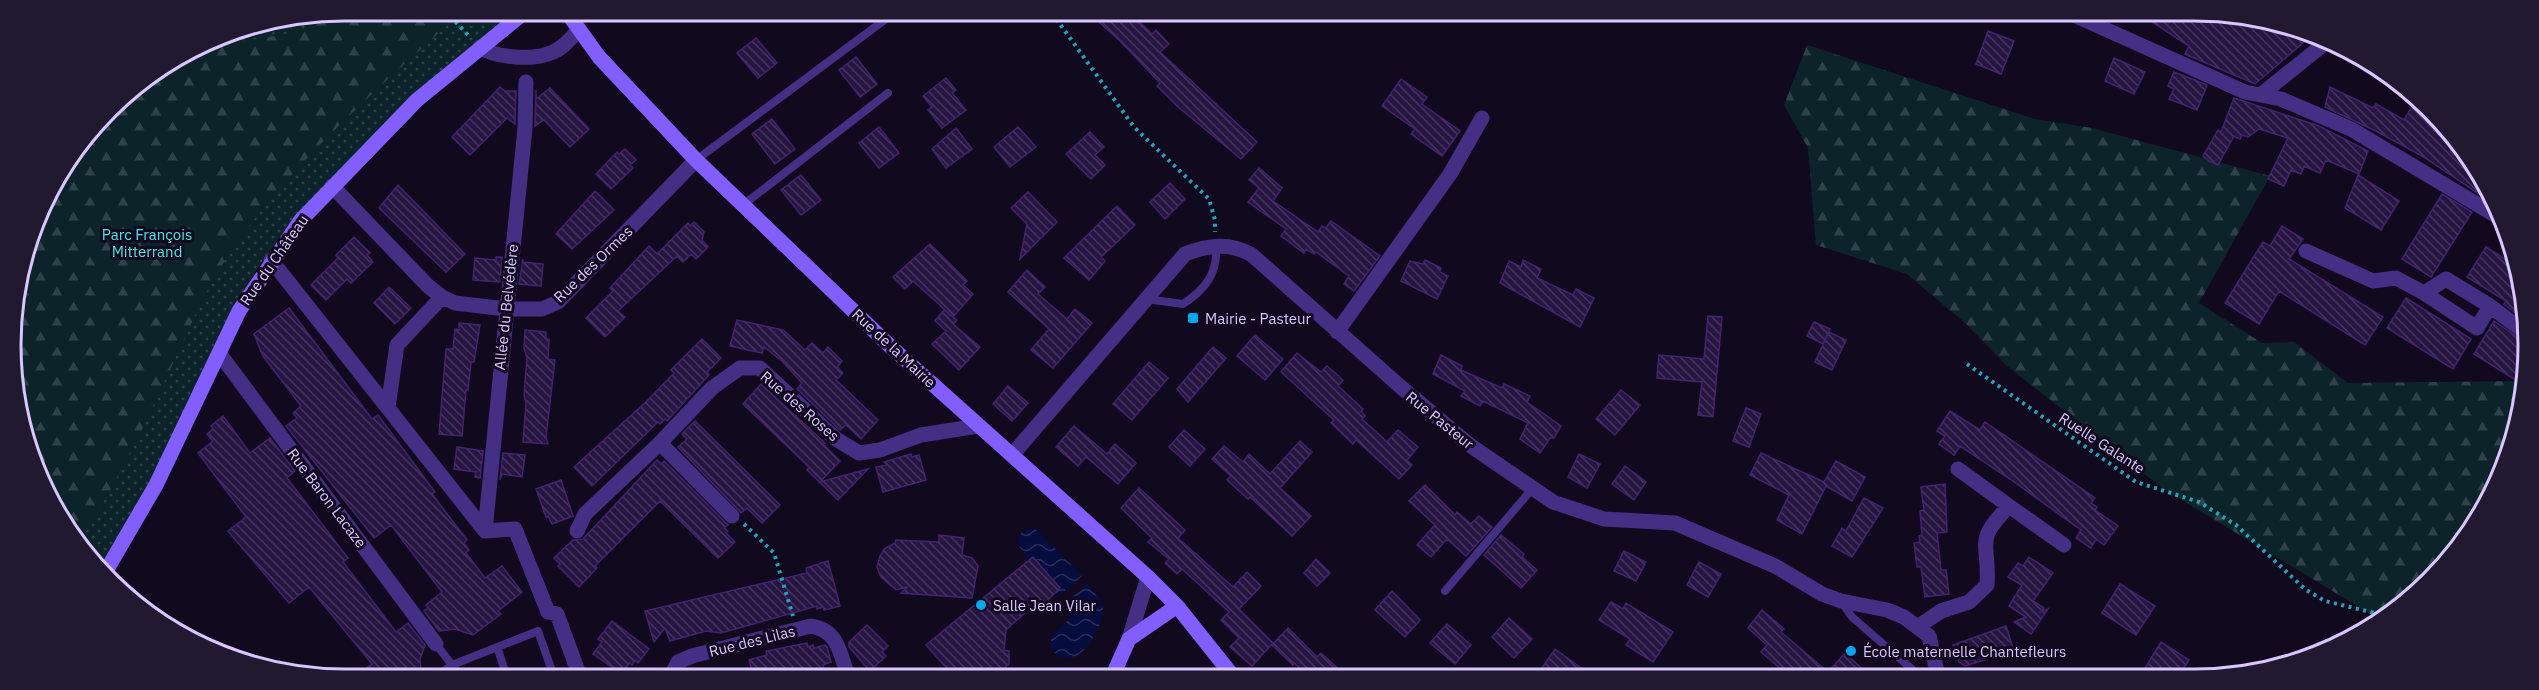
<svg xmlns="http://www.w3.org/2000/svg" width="2539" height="690" font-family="'IBM Plex Sans',sans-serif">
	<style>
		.grass { fill: url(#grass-dots) }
		.forest { fill: url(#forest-firs) }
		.water { fill: url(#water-waves) }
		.building { fill: url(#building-back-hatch); stroke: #422370; stroke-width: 1.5 }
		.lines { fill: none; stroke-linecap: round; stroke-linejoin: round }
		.path { stroke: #20a4ba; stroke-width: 4; stroke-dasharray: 3 4.5; stroke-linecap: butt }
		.lane { stroke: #432f83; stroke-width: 8 }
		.street { stroke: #432f83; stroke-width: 15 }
		.secondary { stroke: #825eff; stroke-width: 15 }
		.poi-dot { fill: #00a9f2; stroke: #110a1e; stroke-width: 2 }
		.labels { text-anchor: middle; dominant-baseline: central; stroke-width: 6; stroke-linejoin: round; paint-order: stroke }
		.park-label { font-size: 15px; fill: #46ebe3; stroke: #110a1e }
		.street-label { font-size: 15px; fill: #d8c7ff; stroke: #110a1e }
		.poi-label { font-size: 15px; fill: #d8c7ff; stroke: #110a1e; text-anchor: start }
		.rim { fill: none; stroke: #d8c7ff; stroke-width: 3 }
	</style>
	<defs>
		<pattern id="grass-dots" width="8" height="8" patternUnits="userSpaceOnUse" patternTransform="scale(1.5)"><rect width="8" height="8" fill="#0c2429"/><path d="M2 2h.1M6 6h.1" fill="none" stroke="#2f4249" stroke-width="1.8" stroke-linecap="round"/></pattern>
		<pattern id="forest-firs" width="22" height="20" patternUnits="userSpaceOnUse" patternTransform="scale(1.5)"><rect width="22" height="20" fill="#0c2429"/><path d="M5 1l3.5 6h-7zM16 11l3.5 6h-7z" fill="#2f4249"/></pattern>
		<pattern id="water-waves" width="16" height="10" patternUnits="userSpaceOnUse" patternTransform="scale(1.5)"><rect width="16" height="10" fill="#040d3d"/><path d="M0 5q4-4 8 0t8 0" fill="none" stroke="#282f5a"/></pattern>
		<pattern id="building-back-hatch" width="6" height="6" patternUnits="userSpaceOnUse" patternTransform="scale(1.5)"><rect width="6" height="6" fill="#261441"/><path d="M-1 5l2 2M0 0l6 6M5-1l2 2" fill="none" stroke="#45355e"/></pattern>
	</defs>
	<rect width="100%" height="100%" fill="#110a1e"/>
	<path class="grass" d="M345,11H516L297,215L259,266L235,306L153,481L101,568L79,548L22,432L11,323L45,197L124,94L217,36Z"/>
	<path class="forest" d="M345,11H463C382,85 297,157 233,248C204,290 185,339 163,385C137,440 110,494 78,545L22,432L11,323L45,197L124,94L195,50L308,30L323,21L326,14Z
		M1807,45L2035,119L2092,128L2270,176L2199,303L2262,343L2294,342L2348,383L2522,381V410L2494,493L2430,582L2379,619L2165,490L2007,366L1964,322L1907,274L1816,245L1808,148L1784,105Z"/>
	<path class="water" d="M1032,528L1037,530L1082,576L1059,596L1056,592L1060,588L1033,557L1029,560L1019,546C1016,537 1022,529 1032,528Z
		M1088,583L1103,605C1105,628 1074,681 1051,648V637C1060,626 1080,616 1069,600Z"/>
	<path class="building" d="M1089,13H1130L1152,34L1156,30L1169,44L1160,52L1257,142L1241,159L1177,106L1157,86L1160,83L1120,41Z
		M2143,16L2259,17L2309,38L2255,84L2185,54L2189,46Z
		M1988,31L2014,41L2001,74L1976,64Z
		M756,38L777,63L758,78L737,53Z
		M856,57L877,84L860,97L839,70Z
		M2114,58L2145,72L2134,94L2105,81Z
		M2174,72L2207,85L2197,110L2169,99L2174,89L2168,86Z
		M946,78L956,90L952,93L966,110L942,128L928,110L932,107L923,96Z
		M1401,79L1427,97L1422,104L1460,131L1442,156L1411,134L1415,129L1382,106Z
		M500,87L505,91H516L515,124L507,118L470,155L452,137Z
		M2330,87L2373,108L2376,104L2404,120L2415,102L2456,143L2450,152L2476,169L2485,191L2482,196L2422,156L2376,131L2325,107Z
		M550,88L589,129L570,147L544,120L535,126L536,90V99Z
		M2234,98L2319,126L2368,151L2359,174L2326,160L2320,173L2304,166L2301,174L2291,170L2284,186L2268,179L2288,138L2259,129L2248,137L2242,135L2240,139L2234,136L2218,165L2209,161L2203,156L2218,130L2221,132Z
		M772,119L795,149L775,164L752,134Z
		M879,127L899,153L879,168L859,143Z
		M1018,127L1036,147L1010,167L994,147Z
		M956,128L972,149L946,168L932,149Z
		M1090,132L1104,147L1095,155L1105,165L1091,179L1066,154Z
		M625,149L636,160L630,165L633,168L611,189L596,174L617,152L619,154Z
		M1259,168L1282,188L1273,201L1318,232L1322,226L1326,228L1331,221L1380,256L1354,291L1344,284L1349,276L1316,252L1314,254L1306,249L1304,253L1281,236L1286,229L1248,202L1259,188L1249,180Z
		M801,175L821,200L801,215L781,190Z
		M2358,175L2399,201L2381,230L2345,208Z
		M1170,183L1185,199L1165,219L1150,202Z
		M398,185L465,254L446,272L379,208Z
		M595,191L614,210L572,249L556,234Z
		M1028,192L1057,222L1020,259L1027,224L1011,208Z
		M2442,194L2472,212L2431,277L2402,259Z
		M1117,206L1135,225L1101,257L1105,261L1089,280L1064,258Z
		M694,222L704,232L702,240L708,247L696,259L691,254L683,262L677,256L618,311L625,317L605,337L586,318L613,291L610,288L649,246L657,254L688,223L690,226Z
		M2282,226L2303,239L2289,259L2383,317L2365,345L2279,291L2259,324L2225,303L2263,242L2270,246Z
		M354,237L370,253L367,255L373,262L351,283L347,279L326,300L311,285L338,258L336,255Z
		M930,244L967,281L963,285L973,294L953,317L913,281L905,289L893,277Z
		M2486,247L2516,266L2522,279V318L2504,304L2506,301L2467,277Z
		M496,257H502L500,282L473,280L475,258L496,260Z
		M523,259L522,262L543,264L541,286L519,284Z
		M1425,260L1441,268L1440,272L1448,276L1437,299L1401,281L1410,261L1423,264Z
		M1523,260L1541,269L1537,278L1573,295L1576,289L1594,298L1580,327L1500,283L1509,261L1521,267Z
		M1027,270L1045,287L1038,294L1067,319L1075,309L1092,323L1053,368L1031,350L1049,329L1008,292Z
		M389,287L411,308L395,324L374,303Z
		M2406,298L2471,339L2453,369L2387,328Z
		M289,308L372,419L378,415L435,492L432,494L467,540L464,543L469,550L466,553L485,578L502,566L522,592L498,611L501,614L473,635L455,629L439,631L424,611L428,608L426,605L442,592L391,525L374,538L286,426L297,418L293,413L301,406L263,356L254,334Z
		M944,310L957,320L953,324L980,347L959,370L932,344L946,331L935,321Z
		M1708,316L1722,317L1713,417L1698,415L1702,382L1657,378L1659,355L1704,359Z
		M737,320L783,330L805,350L812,343L823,353L828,347L842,361L837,367L843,373L836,380L878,420L861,439L846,425L840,430L797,389L802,383L782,361L764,347L762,353L730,346Z
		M2494,321L2522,340V384L2474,354Z
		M1814,322L1830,329L1823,344L1807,336Z
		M459,323L480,325L474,362H471L468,390H466L462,436L439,434L446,349H453L455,329L459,330Z
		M525,330L546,332V339H549L548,359L555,360L546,437L548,444L523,442L526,404L524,395L527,358L524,348Z
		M1829,332L1846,340L1832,370L1815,362Z
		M1255,335L1283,359L1265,380L1237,356Z
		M702,339L721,358L707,372L709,375L667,421L665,419L660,424L658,422L592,486L574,467L647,401L674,373L671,370Z
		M1213,347L1226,358L1188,402L1177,389Z
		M1297,353L1321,372L1327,366L1343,380L1338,386L1363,409L1361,411L1365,416L1362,419L1387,442L1398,430L1418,447L1407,460L1412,465L1399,479L1356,440L1353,444L1331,423L1334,420L1281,372Z
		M1441,355L1462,366L1461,370L1502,388L1504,384L1530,396L1527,402L1561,426L1554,438H1550L1540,453L1520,439L1528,423L1483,401L1480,406L1461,396L1465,391L1433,374Z
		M1149,362L1168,378L1132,420L1113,404Z
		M761,384L825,443L823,444L840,461L820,482L868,469L838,500L807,470L809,467L743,404Z
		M1008,386L1028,403L1012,421L993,404Z
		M1621,390L1640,405L1615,435L1596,419Z
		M1746,408L1761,414L1749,447L1733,441Z
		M1950,411L1980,430L1985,422L2095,498L2091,503L2097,507L2095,510L2118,526L2104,545L2096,539L2091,548L2076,538L2081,530L2010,479L1960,446L1954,455L1939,444L1945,436L1937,431Z
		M223,416L250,453L270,438L295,471L287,478L348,558L343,562L396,632L408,623L425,645L420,659L421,673H360L372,664L309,587L289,603L228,531L246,517L198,453L213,441L207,434L213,429L211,426Z
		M695,421L780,505L762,523L747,508L741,513L678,447L687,439L682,434Z
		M1074,426L1107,454L1115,444L1136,463L1118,484L1086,457L1078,466L1056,447Z
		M1184,430L1205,449L1190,466L1169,447Z
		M1300,441L1312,452L1280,488L1311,516L1292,536L1250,497L1248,499L1227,480L1231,476L1212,459L1224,446L1243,462L1249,454L1270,474Z
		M457,447L483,451L480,478L475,477L476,472L454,469Z
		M503,453L525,455L522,477L502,474L500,480Z
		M1761,453L1824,482L1836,461L1865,477L1852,501L1826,486L1802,534L1777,520L1789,495L1750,475Z
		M911,454L912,457L919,455L926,480L883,492L876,467L887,465L884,462Z
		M1579,454L1600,464L1587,488L1568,477Z
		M657,460L661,464L664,461L728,525L724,528L728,531L726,533L735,542L718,558L660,501L595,566L597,568L579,587L558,566L560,564L554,558L573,540L583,539Z
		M1625,466L1646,482L1634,500L1612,484Z
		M561,480L573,516L552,524L548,516L546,517L536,489Z
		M1945,484L1947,532L1937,533L1941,570H1946L1949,594L1925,597L1921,567H1917L1914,543L1920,542L1919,536L1922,535L1920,511L1924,510L1921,487Z
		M1425,485L1455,515L1457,512L1471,524L1479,516L1492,527L1466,556L1447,539L1431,557L1417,545L1435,525L1409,501Z
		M1139,488L1185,530L1178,538L1233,587L1247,572L1261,586L1239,609L1273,643L1252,666L1230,647L1239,638L1221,620L1229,612L1182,569L1177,574L1165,563L1169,559L1148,542L1152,538L1121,508Z
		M1864,498L1883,508L1852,557L1832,546L1842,528L1846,531Z
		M939,535L964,538L962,555L972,558L978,566L972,598L901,593L907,587L896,590L881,577L877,567L880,556L884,549L895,543L896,540L939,542Z
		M1501,535L1524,554L1522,557L1537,570L1521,588L1484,555Z
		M1624,551L1646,562L1636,581L1614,571Z
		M1033,557L1060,588L1045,603L1043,601L1031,612L1028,610L1006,630L1004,650L1009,651V664L1002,670L1001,674H952L926,645Z
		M2029,557L2053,573L2033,601L2044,608L2041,612L2048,609L2031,634L2014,622L2026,617L2009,606L2022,585L2008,577L2018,563L2023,566Z
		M1316,559L1330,573L1317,586L1304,573Z
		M828,561L840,606L824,610L823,607L817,609V606L721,633L706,631L670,641L665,628L654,642L645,611L807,573L806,568Z
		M1699,562L1721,574L1708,597L1687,585Z
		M2120,584L2155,606L2136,635L2102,613Z
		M1392,591L1420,620L1405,637L1375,610Z
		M1611,602L1623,609L1626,603L1673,632L1653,662L1626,645L1630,639L1599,620Z
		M1762,610L1784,629L1781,632L1828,672L1845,653L1870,676H1789L1761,652L1767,645L1748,628Z
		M1509,618L1532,639L1514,658L1492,637Z
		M612,621L649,649L638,663L635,660L632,665L629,663L622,674L593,654L602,642L598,639Z
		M1447,624L1471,645L1455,664L1430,643Z
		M867,625L888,646L882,652L886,656L870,671L849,647V642Z
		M2006,626L2014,651L1965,666L1959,662L1953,645Z
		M1288,628L1317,657L1321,653L1345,675H1307L1294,663L1293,665L1272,645Z
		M2161,642L2189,660L2178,677H2158L2145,668Z
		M807,643L808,647L813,645L814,648L825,645L827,647L831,662L823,665L824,669L806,674H753L749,660L767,655L766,651Z
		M1555,649L1592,676L1537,675Z"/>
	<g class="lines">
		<path class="path" d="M445,11L469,36
			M1052,13L1134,127L1209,199L1215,220V232
			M226,34L296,24L316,16
			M1967,364L2136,482L2199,502L2236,525L2306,590L2325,601L2383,615
			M744,524L774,553L793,616"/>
		<path class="lane" d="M696,160L894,13
			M743,205L888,93
			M1146,299L1183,304C1206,289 1218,273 1216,245
			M1445,591L1533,488
			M1841,601L1852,617L1920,676
			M436,644L458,673
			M497,647L506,674
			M441,673L452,665L538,631L553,674"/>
		<path class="street" d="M2076,16L2245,92L2281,99L2351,129L2495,215
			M480,47C495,58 535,61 553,52C563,48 570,39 578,31
			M2263,93L2324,44
			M332,186L428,286L442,297L455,303L506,309H542L558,302L696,160
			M2306,251L2373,281L2396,278L2424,293L2446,279L2490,306L2522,330
			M271,260L485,531L515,529L548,612L557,614L579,674
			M2424,293L2477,328L2490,306
			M1337,332L1450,174L1482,118
			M219,353L436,644
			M388,407L397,345L442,297
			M660,443L732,516
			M1012,455L1185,254C1208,245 1230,242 1252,255L1402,388L1471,446L1553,502L1604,519L1675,523L1775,566L1822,594L1841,601L1887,610L1904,617L1929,636L1938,676
			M1958,469L2009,506
			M485,531L525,128L526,82
			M577,531L585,514L660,443L712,388L740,368H760L836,439L859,453L880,450L921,435L978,426
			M1919,626L1941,611L1969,602L1987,585C1990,541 1973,543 2009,506L2064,545
			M1129,639L1148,577
			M672,674L678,662L692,656L811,626C837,630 840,651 847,674"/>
		<path class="secondary" d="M566,11L599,57L696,160L890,346L1148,577L1177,606L1232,675
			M106,571L156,485L239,311L301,220L417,100L526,11
			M1113,675L1129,639L1177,606"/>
	</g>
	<g class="poi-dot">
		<rect x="1187" y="312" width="12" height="12" rx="3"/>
		<circle cx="981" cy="605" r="6"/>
		<circle cx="1851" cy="651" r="6"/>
	</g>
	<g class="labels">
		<g class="park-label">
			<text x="147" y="234">Parc François<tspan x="147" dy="17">Mitterrand</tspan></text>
		</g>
		<g class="street-label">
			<text transform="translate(274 260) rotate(-55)">Rue du Château</text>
			<text transform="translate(593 264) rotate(-44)">Rue des Ormes</text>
			<text transform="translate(506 307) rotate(-84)">Allée du Belvédère</text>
			<text transform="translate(894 348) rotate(43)">Rue de la Mairie</text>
			<text transform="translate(800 406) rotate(41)">Rue des Roses</text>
			<text transform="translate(1440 420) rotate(39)">Rue Pasteur</text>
			<text transform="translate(2102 443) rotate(33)">Ruelle Galante</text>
			<text transform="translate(327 498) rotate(53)">Rue Baron Lacaze</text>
			<text transform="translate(752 641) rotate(-14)">Rue des Lilas</text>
		</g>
		<g class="poi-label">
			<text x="1205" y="318">Mairie - Pasteur</text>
			<text x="993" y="605">Salle Jean Vilar</text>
			<text x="1863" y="651">École maternelle Chantefleurs</text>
		</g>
	</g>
	<path d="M0 0H2539V690H0ZM345 21H2194A324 324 0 0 1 2518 345V345A324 324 0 0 1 2194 669H345A324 324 0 0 1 21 345V345A324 324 0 0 1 345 21Z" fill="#211930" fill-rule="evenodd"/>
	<path class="rim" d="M345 21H2194A324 324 0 0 1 2518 345V345A324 324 0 0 1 2194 669H345A324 324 0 0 1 21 345V345A324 324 0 0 1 345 21Z"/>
</svg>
